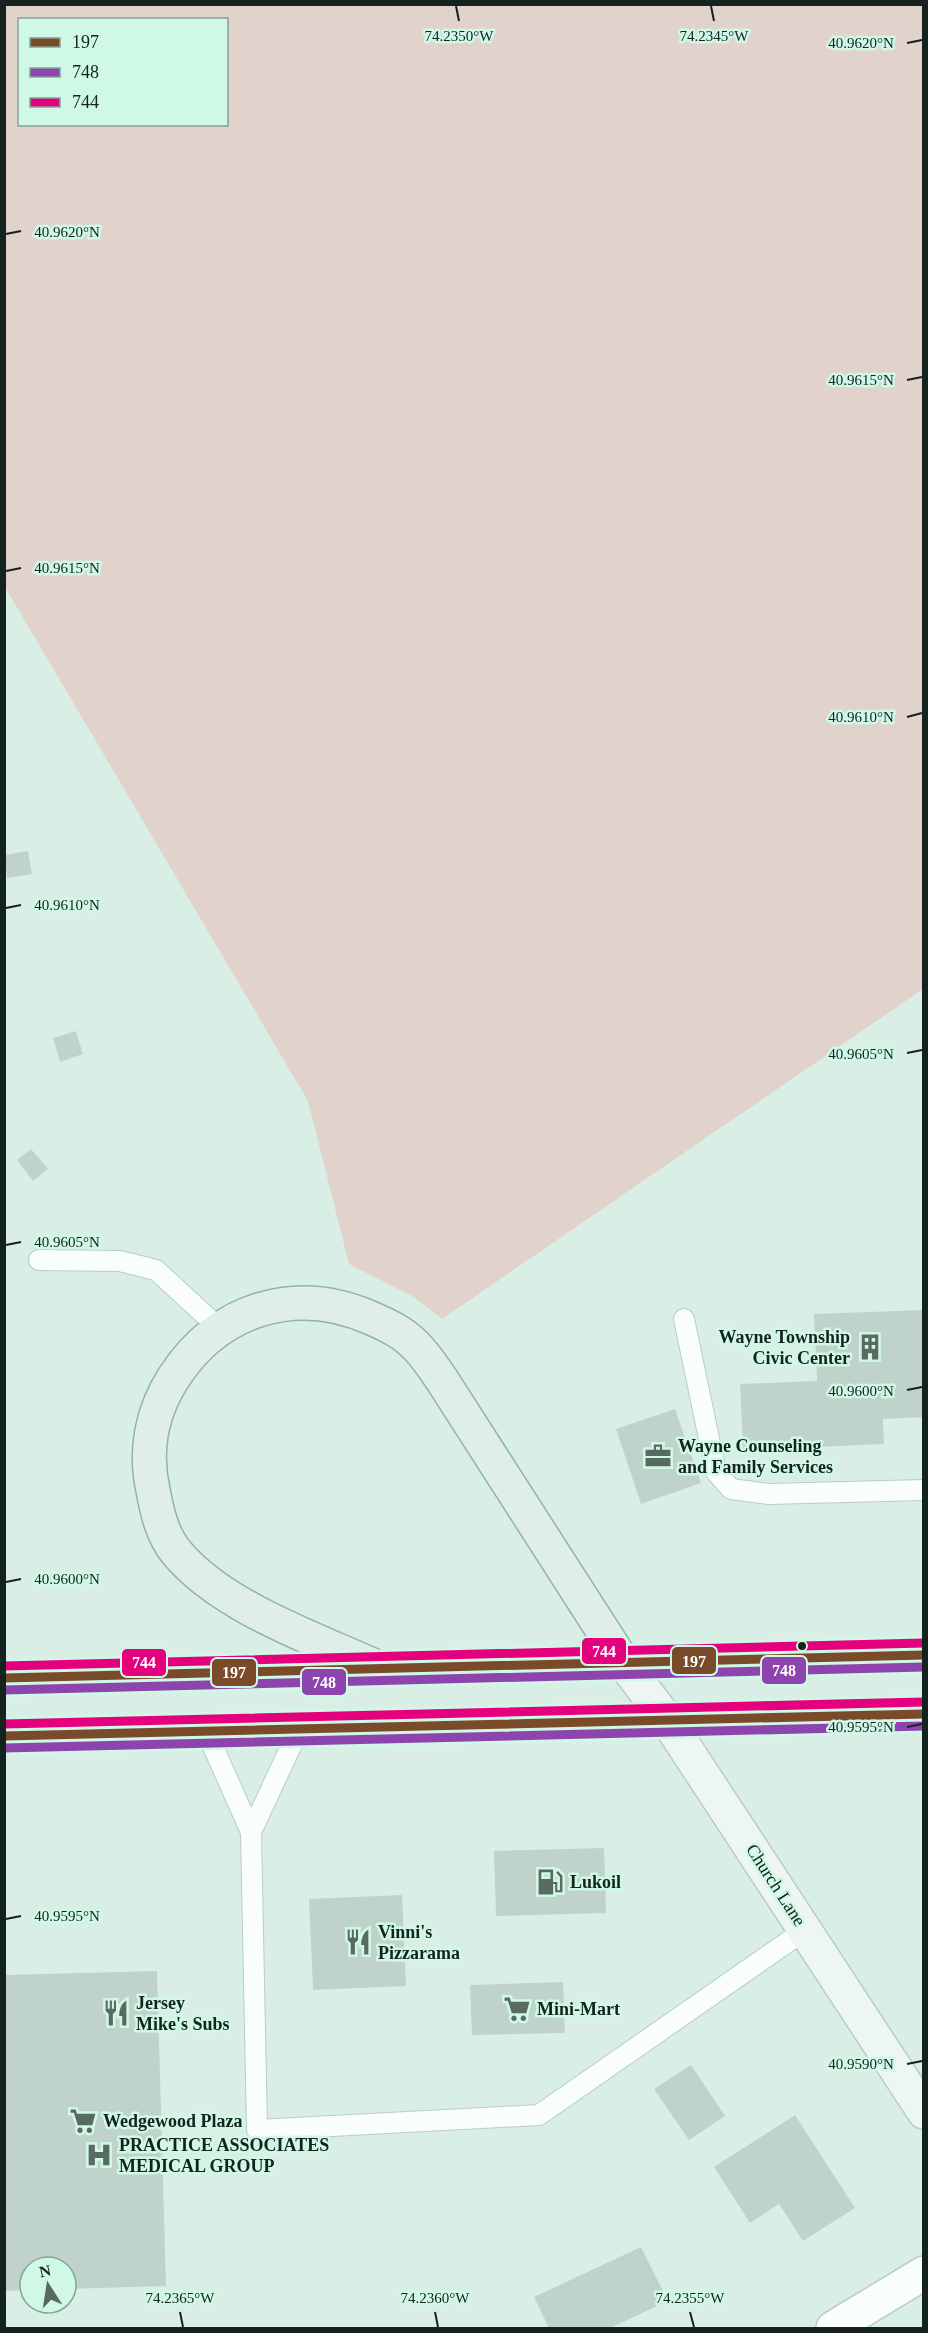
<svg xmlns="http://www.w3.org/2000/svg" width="928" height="2333" font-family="'Times New Roman',serif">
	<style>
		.green { fill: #e1d3cc; fill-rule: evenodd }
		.building { fill: #c0d3cb }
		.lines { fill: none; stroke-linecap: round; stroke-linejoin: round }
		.lane-casing { stroke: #bbccc5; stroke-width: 22 }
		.street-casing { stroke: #bbccc5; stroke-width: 36 }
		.secondary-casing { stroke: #bbccc5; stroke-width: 36 }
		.primary-casing { stroke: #94b2a8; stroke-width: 36 }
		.lane { stroke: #f9fdfb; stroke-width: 20 }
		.street { stroke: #f9fdfb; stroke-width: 33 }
		.secondary { stroke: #edf6f2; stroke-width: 33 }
		.primary { stroke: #dfeee9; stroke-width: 33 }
		.bus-1-casing { stroke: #d0f8e7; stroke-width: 14 }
		.bus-2-casing { stroke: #d0f8e7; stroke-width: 14 }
		.bus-3-casing { stroke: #d0f8e7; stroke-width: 14 }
		.bus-1 { stroke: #7a4b2a; stroke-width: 9 }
		.bus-2 { stroke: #8e44ad; stroke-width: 9 }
		.bus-3 { stroke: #e5007d; stroke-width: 9 }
		.ticks { fill: none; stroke: #14231d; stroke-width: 2 }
		.bus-dot { fill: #14231d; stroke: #d0f8e7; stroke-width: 2 }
		.labels { text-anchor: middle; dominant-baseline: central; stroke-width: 5; stroke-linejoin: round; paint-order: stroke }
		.poi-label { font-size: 18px; font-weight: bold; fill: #14231d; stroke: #d0f8e7; text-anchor: start }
		.street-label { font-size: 18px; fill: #14231d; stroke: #d0f8e7 }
		.ticks-label { font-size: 15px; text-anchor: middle; fill: #14231d; stroke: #d0f8e7; stroke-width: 5; stroke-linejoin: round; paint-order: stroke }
		.line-badge { stroke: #d0f8e7; stroke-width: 2 }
		.badge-label { font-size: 16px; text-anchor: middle; font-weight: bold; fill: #fff }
	</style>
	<rect width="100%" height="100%" fill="#d9efe6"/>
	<path class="green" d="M4,5H923V989L442,1319L414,1297L349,1264L308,1101L5,587ZM20,20H226V124H20Z"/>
	<path class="building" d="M28,851L32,874L7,878L5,855Z
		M76,1031L83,1054L60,1062L53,1038Z
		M31,1149L48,1169L33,1181L17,1160Z
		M924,1310V1417L883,1419L884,1444L743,1450L740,1384L817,1381L814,1314Z
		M675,1409L701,1483L641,1504L616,1429Z
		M604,1848L606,1913L496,1916L494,1851Z
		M402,1895L406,1986L313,1990L309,1899Z
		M157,1971L166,2286L66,2289V2267H30V2290L5,2291V1975Z
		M563,1982L565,2033L472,2035L470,1985Z
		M691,2065L725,2116L689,2140L654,2089Z
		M795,2115L855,2208L803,2241L779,2204L750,2223L714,2167Z
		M641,2247L668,2301L610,2328H549L534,2297Z"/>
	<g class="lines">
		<g class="lane-casing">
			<path id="lane" d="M39,1260L120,1261L156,1270L219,1328
				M684,1319L716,1472L731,1489L769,1494L924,1490
				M206,1731L251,1832L299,1729
				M251,1832L257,2130L539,2115L805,1930"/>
		</g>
		<g class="street-casing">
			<path id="street" d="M833,2328L924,2273"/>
		</g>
		<g class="secondary-casing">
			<path id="secondary" d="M623,1662L667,1720L924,2112"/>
		</g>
		<g class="primary-casing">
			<path id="primary" d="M381,1669C316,1639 223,1608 177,1553C162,1535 157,1512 153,1490C144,1450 152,1411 174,1377C219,1308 296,1285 371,1318C387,1325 402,1332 414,1344C425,1354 433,1367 442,1380L623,1662
				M4,1678L924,1655
				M4,1736L924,1714"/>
		</g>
		<use href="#lane" class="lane"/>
		<use href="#street" class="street"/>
		<use href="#secondary" class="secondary"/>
		<use href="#primary" class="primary"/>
		<g class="bus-1-casing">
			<path id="bus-1" d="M4,1678L924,1655
				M4,1736L924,1714"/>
		</g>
		<g class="bus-2-casing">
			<path id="bus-2" d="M4,1690L924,1667
				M4,1748L924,1726"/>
		</g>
		<g class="bus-3-casing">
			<path id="bus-3" d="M4,1666L924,1643
				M4,1724L924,1702"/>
		</g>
		<use href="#bus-1" class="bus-1"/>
		<use href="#bus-2" class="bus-2"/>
		<use href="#bus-3" class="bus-3"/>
	</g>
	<path class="ticks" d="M456,6L459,21M711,6L714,21M907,43L922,40M6,234L21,231M907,380L922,377M6,571L21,568M907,717L922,713M6,908L21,905M907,1053L922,1050M6,1245L21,1242M907,1390L922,1387M6,1582L21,1579M907,1727L922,1724M6,1919L21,1916M907,2064L922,2061M180,2312L183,2327M435,2312L438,2327M690,2312L694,2327"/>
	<defs>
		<g id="building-bare" transform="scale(2.07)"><path d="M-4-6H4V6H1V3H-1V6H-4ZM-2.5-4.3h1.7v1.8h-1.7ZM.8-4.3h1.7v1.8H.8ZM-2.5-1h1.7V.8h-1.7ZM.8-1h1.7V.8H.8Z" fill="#596a63" stroke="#d0f8e7" stroke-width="2.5" paint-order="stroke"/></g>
		<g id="office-bare" transform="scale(2.07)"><path d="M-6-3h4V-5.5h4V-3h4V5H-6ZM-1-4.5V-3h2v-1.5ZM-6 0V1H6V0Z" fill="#596a63" stroke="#d0f8e7" stroke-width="2.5" paint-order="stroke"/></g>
		<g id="fuel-bare" transform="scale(2.07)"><path d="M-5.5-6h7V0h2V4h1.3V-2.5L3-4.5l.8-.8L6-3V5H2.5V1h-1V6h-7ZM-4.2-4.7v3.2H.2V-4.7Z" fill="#596a63" stroke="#d0f8e7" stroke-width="2.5" paint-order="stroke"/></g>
		<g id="restaurant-bare" transform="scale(2.07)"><path d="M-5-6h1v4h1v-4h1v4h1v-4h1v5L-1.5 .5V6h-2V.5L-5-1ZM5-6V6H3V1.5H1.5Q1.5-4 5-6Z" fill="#596a63" stroke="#d0f8e7" stroke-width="2.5" paint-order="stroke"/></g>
		<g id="supermarket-bare" transform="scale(2.07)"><path d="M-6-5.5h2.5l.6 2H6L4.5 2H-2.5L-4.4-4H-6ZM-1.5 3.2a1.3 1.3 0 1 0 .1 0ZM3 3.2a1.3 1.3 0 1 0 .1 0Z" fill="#596a63" stroke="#d0f8e7" stroke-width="2.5" paint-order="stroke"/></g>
		<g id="hospital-bare" transform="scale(2.07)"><path d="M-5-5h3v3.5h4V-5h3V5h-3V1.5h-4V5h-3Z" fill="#596a63" stroke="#d0f8e7" stroke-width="2.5" paint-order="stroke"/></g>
	</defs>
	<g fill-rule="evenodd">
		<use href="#building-bare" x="870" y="1347"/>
		<use href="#office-bare" x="658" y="1456"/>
		<use href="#fuel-bare" x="550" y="1882"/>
		<use href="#restaurant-bare" x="358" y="1942"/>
		<use href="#supermarket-bare" x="517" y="2009"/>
		<use href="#restaurant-bare" x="116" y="2013"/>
		<use href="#supermarket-bare" x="83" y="2121"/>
		<use href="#hospital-bare" x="99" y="2155"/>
	</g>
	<circle class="bus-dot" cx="802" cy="1646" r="5"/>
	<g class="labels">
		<g class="poi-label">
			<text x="850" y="1337" text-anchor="end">Wayne Township<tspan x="850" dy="21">Civic Center</tspan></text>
			<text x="678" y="1446">Wayne Counseling<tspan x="678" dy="21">and Family Services</tspan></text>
			<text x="570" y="1882">Lukoil</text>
			<text x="378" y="1932">Vinni's<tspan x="378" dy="21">Pizzarama</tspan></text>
			<text x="136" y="2003">Jersey<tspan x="136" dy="21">Mike's Subs</tspan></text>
			<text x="537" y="2009">Mini-Mart</text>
			<text x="103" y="2121">Wedgewood Plaza</text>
			<text x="119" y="2145">PRACTICE ASSOCIATES<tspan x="119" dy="21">MEDICAL GROUP</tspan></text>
		</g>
		<g class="street-label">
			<text transform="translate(776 1885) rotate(57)">Church Lane</text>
		</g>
	</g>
	<g class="ticks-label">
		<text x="459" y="41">74.2350°W</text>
		<text x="714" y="41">74.2345°W</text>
		<text x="861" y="48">40.9620°N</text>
		<text x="67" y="237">40.9620°N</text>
		<text x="861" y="385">40.9615°N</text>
		<text x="67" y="573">40.9615°N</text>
		<text x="861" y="722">40.9610°N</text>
		<text x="67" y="910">40.9610°N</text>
		<text x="861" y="1059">40.9605°N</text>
		<text x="67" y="1247">40.9605°N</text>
		<text x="861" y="1396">40.9600°N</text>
		<text x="67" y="1584">40.9600°N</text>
		<text x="861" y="1732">40.9595°N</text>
		<text x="67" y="1921">40.9595°N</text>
		<text x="861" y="2069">40.9590°N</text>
		<text x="180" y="2303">74.2365°W</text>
		<text x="435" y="2303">74.2360°W</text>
		<text x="690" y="2303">74.2355°W</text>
	</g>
	<g class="line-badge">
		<rect x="581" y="1637" width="46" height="28" rx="6" fill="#e5007d"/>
		<rect x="671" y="1646" width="46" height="29" rx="6" fill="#7a4b2a"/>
		<rect x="121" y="1648" width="46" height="29" rx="6" fill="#e5007d"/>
		<rect x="761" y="1656" width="46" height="29" rx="6" fill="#8e44ad"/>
		<rect x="211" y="1658" width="46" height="29" rx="6" fill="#7a4b2a"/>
		<rect x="301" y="1668" width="46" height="28" rx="6" fill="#8e44ad"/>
	</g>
	<g class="badge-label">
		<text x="604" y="1657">744</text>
		<text x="694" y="1667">197</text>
		<text x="144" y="1668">744</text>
		<text x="784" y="1676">748</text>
		<text x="234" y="1678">197</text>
		<text x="324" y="1688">748</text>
	</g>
	<rect width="928" height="2333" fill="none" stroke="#14231d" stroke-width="12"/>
	<rect x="18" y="18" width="210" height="108" fill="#d0f8e7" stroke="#85a396" stroke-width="1.5"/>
	<rect x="30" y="38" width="30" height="9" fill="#7a4b2a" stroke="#85a396" stroke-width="1.5"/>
	<text x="72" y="48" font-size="18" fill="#14231d">197</text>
	<rect x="30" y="68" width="30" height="9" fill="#8e44ad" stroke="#85a396" stroke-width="1.5"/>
	<text x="72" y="78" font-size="18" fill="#14231d">748</text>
	<rect x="30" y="98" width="30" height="9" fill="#e5007d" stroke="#85a396" stroke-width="1.5"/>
	<text x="72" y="108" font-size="18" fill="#14231d">744</text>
	<g transform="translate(48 2285) rotate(348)"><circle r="28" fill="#d0f8e7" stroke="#85a396" stroke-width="1.5"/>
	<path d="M0-4.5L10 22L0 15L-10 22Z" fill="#596a63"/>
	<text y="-9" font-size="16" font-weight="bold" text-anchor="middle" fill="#14231d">N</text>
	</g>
</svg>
